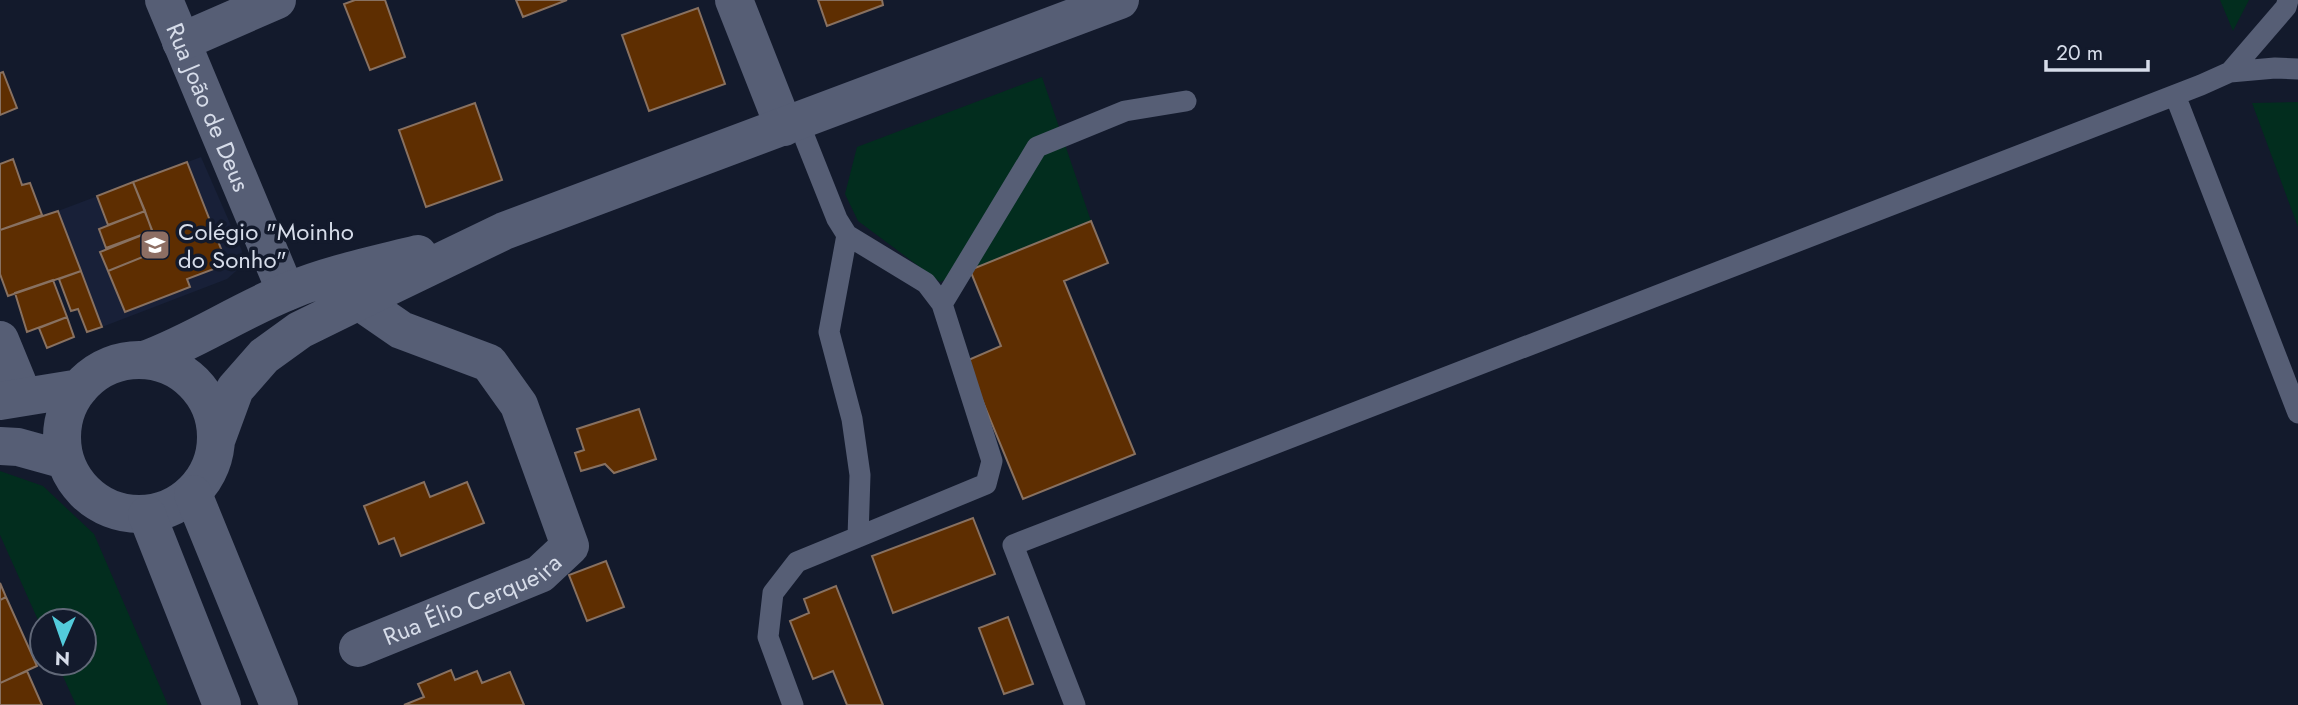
<svg xmlns="http://www.w3.org/2000/svg" width="2298" height="705" font-family="Jost,sans-serif">
	<style>
		.built { fill: #182038 }
		.green { fill: #022d1e }
		.building { fill: #5e2e01; stroke: #887161; stroke-width: 2 }
		.lines { fill: none; stroke-linecap: round; stroke-linejoin: round }
		.service { stroke: #565e75; stroke-width: 21 }
		.minor { stroke: #565e75; stroke-width: 38 }
		.tertiary { stroke: #565e75; stroke-width: 38 }
		.secondary { stroke: #565e75; stroke-width: 38 }
		.labels { text-anchor: middle; dominant-baseline: central; stroke-width: 7; stroke-linejoin: round; paint-order: stroke }
		.street-label { font-size: 24px; fill: #d6dce9; stroke: #131a2c }
		.poi-label { font-size: 24px; fill: #d6dce9; stroke: #131a2c; text-anchor: start }
	</style>
	<rect width="100%" height="100%" fill="#131a2c"/>
	<path class="built" d="M201,157L242,251L240,263L236,271L227,279L102,327L58,211Z"/>
	<path class="green" d="M2220,0H2249L2233,31Z
		M1042,77L1091,221L940,282L858,221L845,194L857,147Z
		M2298,102V227L2252,103Z
		M0,471L43,486L94,534L168,705H76L57,663H84V621H42V629L0,535Z"/>
	<path class="building" d="M355,0H385L405,57L370,70L344,4Z
		M516,0H567L523,17Z
		M818,0H882L883,5L827,26Z
		M698,8L725,84L649,111L622,35Z
		M3,72L17,108L0,115V73Z
		M475,103L502,180L426,207L399,130Z
		M13,159L22,185L30,183L42,215L0,230V164Z
		M187,162L227,264L187,279L190,287L125,312L108,271L160,250L133,182Z
		M133,182L145,211L108,225L97,196Z
		M58,211L81,271L8,296L0,274V230Z
		M145,211L152,231L106,248L99,229Z
		M1091,221L1108,263L1064,281L1135,454L1023,499L966,361L1001,346L970,270Z
		M152,231L160,250L108,271L100,252Z
		M81,271L102,327L87,332L78,309L71,311L59,279Z
		M53,280L67,317L27,332L15,293Z
		M67,317L74,337L47,348L39,328Z
		M639,409L656,459L614,473L605,464L581,471L575,453L584,450L577,429Z
		M424,482L430,497L467,482L484,523L401,556L394,538L379,544L364,506Z
		M973,518L995,574L893,613L872,556Z
		M606,561L624,607L587,621L569,575Z
		M0,583L6,597L0,600Z
		M836,586L883,705H847L833,671L813,679L790,621L809,613L804,599Z
		M6,597L37,666L0,683V600Z
		M1008,617L1033,684L1004,694L979,628Z
		M451,670L455,680L477,671L482,683L510,672L524,705H404L424,697L418,684Z
		M27,671L42,705H0V683Z"/>
	<g class="lines">
		<path class="service" d="M2230,72L2275,68L2298,69
			M2175,95L2298,413
			M847,235L926,283L942,304L992,461L986,484L858,537
			M942,304L1037,147L1125,111L1186,101
			M793,705L768,637L773,593L797,562L858,537L860,475L852,419L829,332L847,235L837,219L798,121
			M1075,705L1013,545L2201,85L2230,72L2286,7L2288,0"/>
		<g class="minor">
			<path id="s1" d="M164,0L286,292"/>
			<path d="M734,0L784,127"/>
			<path d="M181,42L277,0"/>
			<path d="M0,340L23,396"/>
			<path id="s2" d="M358,648L540,574L570,546L519,405L489,363L401,330L359,301"/>
		</g>
		<path class="tertiary" d="M62 437a77 77 0 1 1 154 0a77 77 0 1 1-154 0Z
			M144,360C194,342 239,311 289,291C330,274 374,265 418,254
			M0,401L80,388
			M217,438L235,389L264,356L300,330L359,301L504,231L1120,0
			M0,446L18,447L65,460"/>
		<path class="secondary" d="M193,494L279,705
			M147,515L222,705"/>
	</g>
	<defs>
		<g id="school-square" transform="scale(1.575)"><rect x="-9" y="-9" width="18" height="18" rx="4" fill="#8d6e63" stroke="#131a2c"/><path d="M0-5L7-2L0 1L-7-2ZM-4 1L0 2.5L4 1V4Q0 6-4 4Z" fill="#fff"/></g>
	</defs>
	<g fill-rule="evenodd">
		<use href="#school-square" x="155" y="245"/>
	</g>
	<g class="labels">
		<g class="street-label">
			<text stroke="none"><textPath href="#s1" startOffset="116">Rua João de Deus</textPath></text>
			<text stroke="none"><textPath href="#s2" startOffset="124">Rua Élio Cerqueira</textPath></text>
		</g>
		<g class="poi-label">
			<text x="178" y="231">Colégio "Moinho<tspan x="178" dy="28">do Sonho"</tspan></text>
		</g>
	</g>
	<g transform="translate(63 642) rotate(182)"><circle r="33" fill="#131a2c" stroke="#616878" stroke-width="2"/>
	<path d="M0-5L12 26L0 18L-12 26Z" fill="#53cbdb"/>
	<text y="-10" font-size="19" font-weight="bold" text-anchor="middle" fill="#d6dce9">N</text>
	</g>
	<path d="M2046 60v10h102v-10" fill="none" stroke="#d6dce9" stroke-width="3.5"/>
	<text x="2056" y="60" font-size="21" fill="#d6dce9" stroke="#131a2c" stroke-width="5" paint-order="stroke">20 m</text>
</svg>
